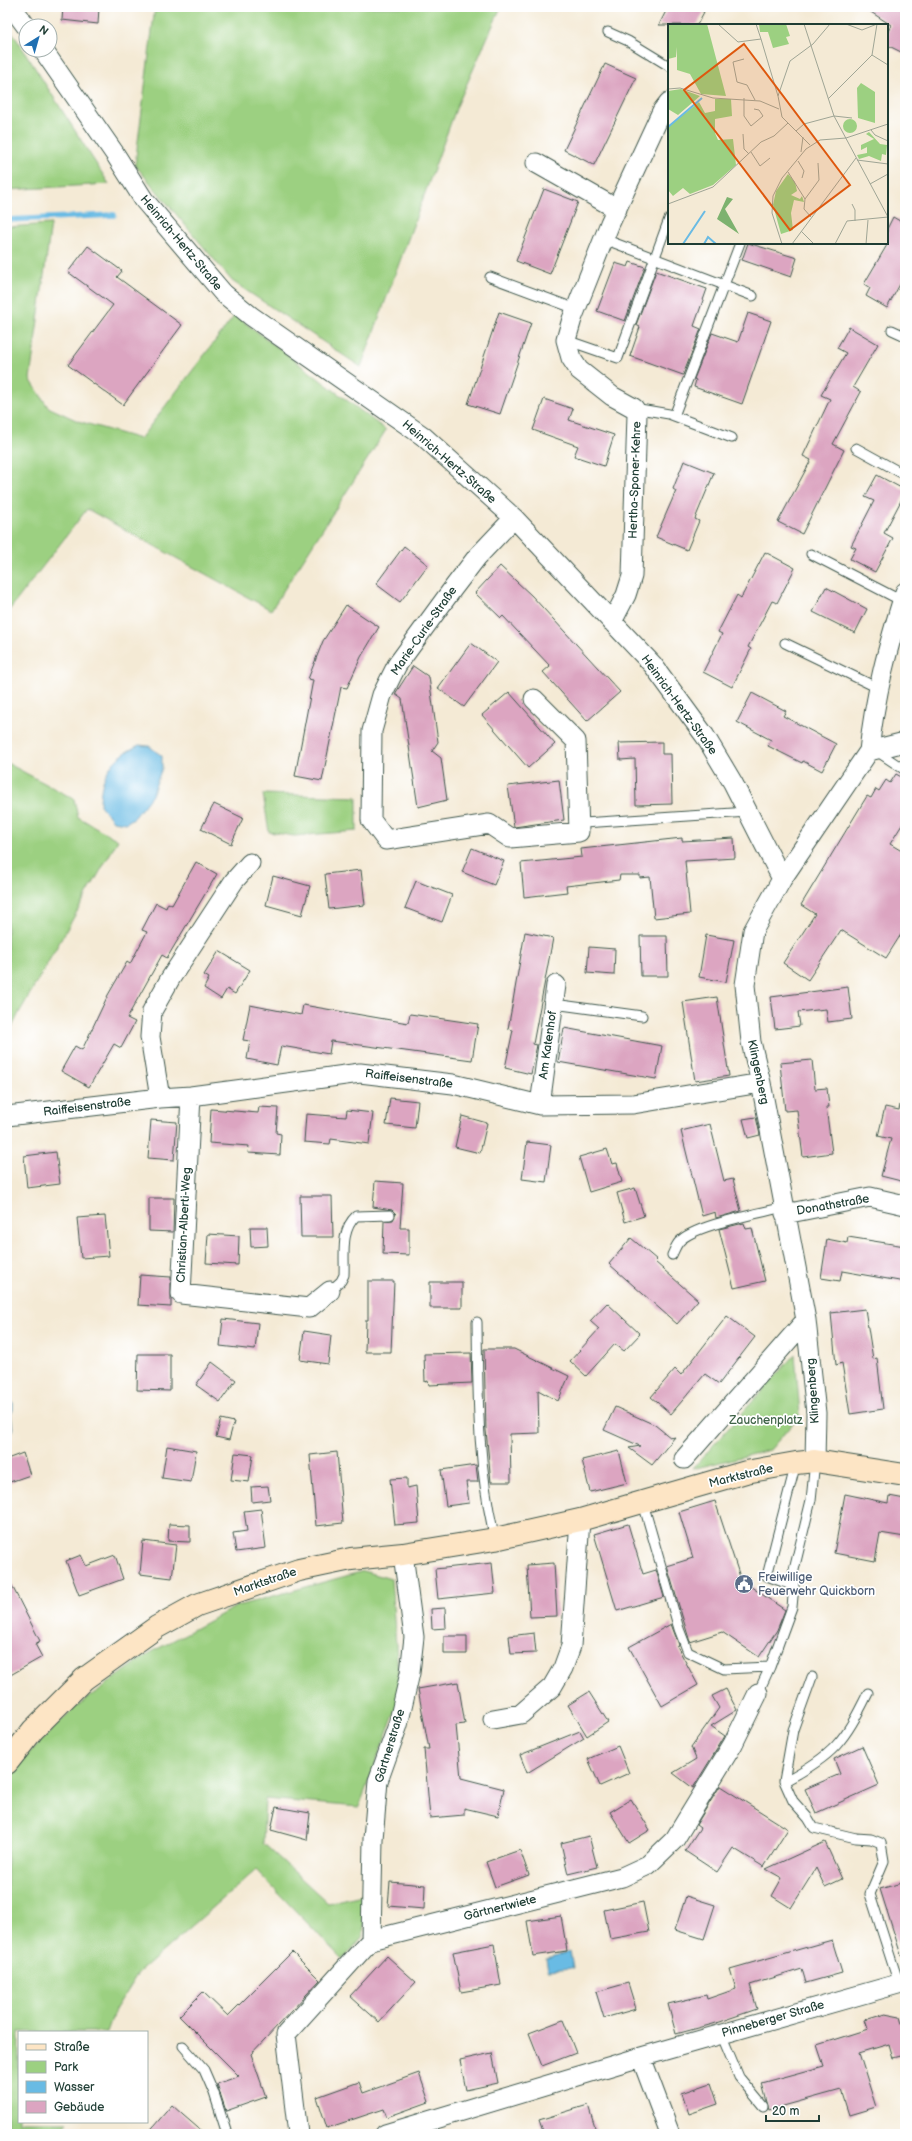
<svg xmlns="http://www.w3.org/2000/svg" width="912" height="2141" font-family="'Balsamiq Sans',sans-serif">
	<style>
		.green { fill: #9cd081; stroke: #5e865a }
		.water { fill: #69bbe4; stroke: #447c8c }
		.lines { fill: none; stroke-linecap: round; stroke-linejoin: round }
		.stream { stroke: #69bbe4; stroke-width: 5.5 }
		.building { fill: #dca5c1 }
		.lane-casing { stroke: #3f574c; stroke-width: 11 }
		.street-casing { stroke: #3f574c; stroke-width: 21 }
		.secondary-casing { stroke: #3f574c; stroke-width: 24 }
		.lane { stroke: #fff; stroke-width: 9 }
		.street { stroke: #fff; stroke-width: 19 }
		.secondary { stroke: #fde5c5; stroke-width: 22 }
		.labels { text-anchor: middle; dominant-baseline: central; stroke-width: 3.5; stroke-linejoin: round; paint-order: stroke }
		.street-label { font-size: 12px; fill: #1f3d34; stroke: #fff }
		.park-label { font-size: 12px; fill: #3e6247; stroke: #fff }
		.service-label { font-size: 12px; fill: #4e5e75; stroke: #fff; text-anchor: start }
		.inset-river { fill: none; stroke: #69bbe4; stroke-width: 2 }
		.inset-road { fill: none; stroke: #9fa595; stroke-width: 1 }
		.view { fill: #de580e; fill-opacity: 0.15; stroke: #de580e; stroke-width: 2 }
		.inset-edge { fill: none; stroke: #1f3d34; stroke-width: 2 }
	</style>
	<rect width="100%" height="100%" fill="#fff"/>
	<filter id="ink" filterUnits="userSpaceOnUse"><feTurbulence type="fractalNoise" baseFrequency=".025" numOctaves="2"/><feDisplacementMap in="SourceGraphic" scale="8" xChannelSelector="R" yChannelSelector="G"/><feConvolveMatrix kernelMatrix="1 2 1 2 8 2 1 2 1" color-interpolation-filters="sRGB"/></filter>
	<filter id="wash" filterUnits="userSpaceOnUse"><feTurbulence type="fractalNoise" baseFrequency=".012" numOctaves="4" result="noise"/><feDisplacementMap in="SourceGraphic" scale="16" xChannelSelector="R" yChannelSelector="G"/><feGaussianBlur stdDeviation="0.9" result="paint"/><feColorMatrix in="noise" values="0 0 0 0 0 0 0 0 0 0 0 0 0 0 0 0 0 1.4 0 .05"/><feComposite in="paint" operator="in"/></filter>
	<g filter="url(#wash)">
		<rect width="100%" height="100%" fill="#f4ead5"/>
		<path class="green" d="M155,7H501L457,106L361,367L232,281L135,165Z
			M7,24L109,184L7,190Z
			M51,224L30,379L48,407L78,421L140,439L235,315L386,430L271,610L87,509L7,613V227Z
			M7,763L74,799L78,817L118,840L19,1013L7,1038Z
			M263,794L357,797V831L294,836L269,832Z
			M795,1354L800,1415L770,1450L692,1469Z
			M364,1571L391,1579L400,1698L359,1807L265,1799L263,1843L328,1903L366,1894L363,1936L343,1960L256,1870L138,1973L115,2010L107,2032H19V2122H68L57,2134H7V1780L14,1768L73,1709L148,1654L237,1606Z"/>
		<path class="water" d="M139,745L149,746L162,756V768L152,795L135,817L126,823L113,821L100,805C100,774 112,758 139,745Z
			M7,1395L13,1403V1410L11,1414L13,1430L9,1436H7Z
			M570,1952L573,1968L548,1970L546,1958Z"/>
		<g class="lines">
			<path class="stream" d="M7,220L114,215"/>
		</g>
		<g id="blocks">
			<path class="building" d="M63,7H99L98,24L62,20Z
				M668,7H694L704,12L697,25H659Z
				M863,7H905V54L887,45V34L891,25Z
				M605,64L636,78L594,165L564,150Z
				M544,189L578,202L550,274L516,261Z
				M893,217L905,224V275L887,308L866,296L870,288L864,284L887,245V229Z
				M748,243L797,258L791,277L742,260Z
				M88,246L122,271L117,277L182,325L123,405L68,365L113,305L68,272Z
				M630,262L645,267L625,321L597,311L615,263L628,267Z
				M656,271L707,289L694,326L701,329L683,375L630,356L640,327L636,325Z
				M499,312L531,323L500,414L468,404Z
				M748,313L771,321L742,404L694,387L696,380L694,379L712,333L738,342Z
				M849,327L878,344L853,387L861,392L833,444L844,450L802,534L778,522L811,460L803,456L830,399L821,395L846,353L837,348Z
				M544,399L573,409L569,420L614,435L604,466L574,456L578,446L533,430Z
				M684,461L714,473L695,519L699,521L687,550L656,537L676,491L673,489Z
				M877,475L905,490V493L884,533L893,538L875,572L850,559L856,548L851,546L874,501L865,497Z
				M404,546L428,565L400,602L376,584Z
				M765,552L795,568L777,603L772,601L748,647L751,649L732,687L703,672L722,634L718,632L737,595L741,598Z
				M500,566L532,596L620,692L587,721L543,672L550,666L503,616L501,618L475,593Z
				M826,587L867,609L855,633L813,612Z
				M346,605L379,627L361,657L347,688L341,687L322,781L295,776L313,680L308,679L323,641Z
				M471,643L497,662L464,707L438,688Z
				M413,666L429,677L438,742L432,751L441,758L447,800L418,807L402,699L395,694Z
				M509,692L555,744L528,768L482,715Z
				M752,693L786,711L783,716L836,744L822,771L803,761L802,763L768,746L771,740L737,722Z
				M662,742V754H671L672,804L636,805L635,759L620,760L619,743Z
				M896,774L905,779V820L890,844L905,853V928L886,958L841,930L808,980L783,963L815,914L801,905L867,796L871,798L876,789L879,791L886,780L890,783Z
				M559,780L564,820L514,827L508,786Z
				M214,804L243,818L231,844L201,829Z
				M682,838V841L734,838L735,858L685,861L690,914L654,918L650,877L640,878V875H620L619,880L566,886L567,892L524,897L521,863L582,857L581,849Z
				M472,848L504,861L494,885L462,872Z
				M196,862L217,874L167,958L162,955L127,1018L135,1022L121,1048L114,1044L89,1087L61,1071L75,1046L82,1050L108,995L127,962L130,964L147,932L142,930L156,903L166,908L168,903L172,905Z
				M361,870L365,905L329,909L325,874Z
				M273,876L310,886L302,915L266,905Z
				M416,881L452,895L442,922L405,908Z
				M525,932L553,938L533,1044L537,1045L531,1074L505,1068L513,1030L508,1029Z
				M706,935L734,940L726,982L699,977Z
				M640,936H667L668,976H641Z
				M589,947L615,949L614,975L587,973Z
				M219,951L250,970L235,994L227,989L221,999L204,988L209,978L204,975Z
				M848,987L852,1019L828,1022L826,1009L798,1012L800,1026L775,1029L771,997Z
				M717,997L729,1076L695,1081L683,1002Z
				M250,1005L301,1015L303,1005L408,1023L410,1014L478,1024L472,1060L331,1041L329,1054L281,1046L277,1065L247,1059L250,1041L243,1040Z
				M564,1028L662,1046L656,1079L558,1062Z
				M812,1060L815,1089L827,1088L829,1107H826L832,1153L803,1157L797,1110L785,1111L780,1063Z
				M390,1098L418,1101L415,1128L386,1125Z
				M900,1105H905V1182L881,1176L891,1139L878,1136L885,1107L899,1110Z
				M259,1107L278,1108L276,1133L281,1134L280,1155L248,1153L249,1146L209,1143L211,1109L258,1113Z
				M347,1110L373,1113L369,1144L331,1139L330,1144L304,1142L306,1114L346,1117Z
				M462,1116L487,1123L480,1153L455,1147Z
				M756,1117L760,1135L748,1138L743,1119Z
				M151,1120L177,1122L174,1160L148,1158Z
				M710,1124L724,1181L733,1179L741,1211L716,1218L715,1212L702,1216L681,1131Z
				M527,1142L551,1145L546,1182L522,1179Z
				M607,1149L612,1164L617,1163L622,1182L589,1192L579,1157Z
				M56,1152L60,1184L27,1188L24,1156Z
				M375,1181L403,1183L400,1228H409V1255L383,1254L384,1221L393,1220L396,1214L392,1210L373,1207Z
				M635,1188L644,1216L625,1222L617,1193Z
				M300,1196H332L333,1237H301Z
				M149,1198H174L173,1232L149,1231Z
				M105,1216L109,1256L81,1258L77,1218Z
				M744,1223L746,1229L752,1228L765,1281L734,1288L719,1229Z
				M250,1227H267L268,1246L251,1247Z
				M208,1234L239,1236L238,1265L206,1263Z
				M848,1237L905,1246V1282L842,1271L840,1281L821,1278L827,1239L847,1243Z
				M631,1238L657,1260L655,1262L698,1300L677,1324L609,1264Z
				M140,1275L171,1277V1307L138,1305Z
				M368,1281H394L391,1352H365L366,1320H368Z
				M430,1282H462V1308H430Z
				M607,1303L640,1334L624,1351L615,1344L586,1376L570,1361L599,1329L590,1321Z
				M865,1309L873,1359L877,1358L883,1409L850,1414L842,1363L836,1365L831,1313Z
				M727,1316L755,1337L719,1384L705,1374L671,1414L651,1397L675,1369L681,1375Z
				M223,1319L258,1323L255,1350L220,1346Z
				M304,1331L331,1335L328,1364L300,1360Z
				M484,1349H514L569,1376L558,1401L538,1390L539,1433L510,1434L511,1482H491L486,1430Z
				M471,1353L472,1383L429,1385L428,1381L425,1382L424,1354Z
				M138,1354H170V1391L137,1390Z
				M212,1362L236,1380L220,1402L196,1385Z
				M615,1407L655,1425L671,1438L675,1437L652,1465L629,1448L640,1446L604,1430Z
				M221,1419L234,1422L229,1440L216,1437Z
				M167,1446L196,1451L191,1482L162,1478Z
				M619,1451L627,1483L590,1492L582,1460Z
				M337,1452L343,1523L316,1526L310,1455Z
				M23,1453L30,1475L7,1483V1459Z
				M235,1453L253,1455L249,1482L231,1480Z
				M476,1465L478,1482H466L469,1503L446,1506L441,1470Z
				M407,1478V1488L416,1486L419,1523L395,1525L390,1479Z
				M268,1486L270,1500L252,1502L251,1487Z
				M845,1494L888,1503L889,1496L905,1499V1537L880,1533L875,1561L834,1553Z
				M715,1501L741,1580L785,1610L777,1630L759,1657L722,1632L690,1642L667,1566L693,1558L679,1512Z
				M261,1509L266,1548L236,1552L233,1533L247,1531L244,1511Z
				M169,1524L190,1525V1542L168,1541Z
				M628,1524L643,1574L656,1570L664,1597L617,1611L594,1534Z
				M143,1541L176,1545L172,1578L140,1574Z
				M81,1555L86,1566L115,1555L123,1579L79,1595L66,1561Z
				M492,1563L495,1593L438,1599L435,1569Z
				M554,1563L557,1616L530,1617L527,1565Z
				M7,1576L40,1641L35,1644L42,1657L7,1677Z
				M445,1608L446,1628L432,1629L431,1609Z
				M671,1624L679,1645L677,1646L698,1685L662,1706L629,1647Z
				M534,1633L536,1653L511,1654L509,1636Z
				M444,1636H467V1654H444Z
				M458,1682L465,1724L456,1725L461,1778L504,1789L498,1816L464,1808V1815L430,1818L424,1749H429L418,1689Z
				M726,1689L737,1710L711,1726L725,1736L693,1788L673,1773L696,1759L691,1747L719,1708L712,1696Z
				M589,1692L608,1722L587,1736L568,1705Z
				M580,1731L584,1738L527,1773L520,1755Z
				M618,1746L629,1773L600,1786L588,1759Z
				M862,1746L879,1785L816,1813L805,1789L840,1774L834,1759Z
				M720,1786L788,1829L764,1867L733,1848L717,1872L685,1851L700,1828L696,1825Z
				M631,1799L650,1830L629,1843L610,1812Z
				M276,1807L310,1813L307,1840L271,1830Z
				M589,1836L597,1867L568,1874L561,1843Z
				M825,1842L842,1879L825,1887L816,1868L791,1908L772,1896L782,1878L766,1869Z
				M520,1850L529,1875L495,1887L486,1862Z
				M390,1882L425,1885L424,1909L388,1906Z
				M905,1882V1954L901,1955L880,1889Z
				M686,1896L715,1905L704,1939L675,1930Z
				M643,1902L649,1932L610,1939L604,1910Z
				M561,1916L567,1951L533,1956L527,1921Z
				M832,1940L842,1973L806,1983L802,1969L750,1985L757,2009L713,2024L676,2034L668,2004L706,1995L707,1999L736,1989L730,1969Z
				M494,1944L501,1985L461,1992L453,1952Z
				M292,1952L320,1980L251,2054L266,2097L226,2111L217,2084L239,2076L179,2016L203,1992L228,2016Z
				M387,1956L416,1982L379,2022L350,1996Z
				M628,1983L636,2009L604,2018L596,1992Z
				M885,2014L900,2017L905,2034V2055L893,2058L889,2044L859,2053L876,2107L849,2115L841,2090L769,2110L762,2083L824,2066L817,2045L868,2029L865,2020Z
				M563,2020L576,2053L542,2066L529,2033Z
				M492,2053L498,2083L466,2090L460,2060Z
				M419,2073L429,2102L387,2117L384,2109L327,2128L317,2097L359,2082L363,2093Z
				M711,2083L718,2104L689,2114L682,2093Z
				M172,2105L183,2115L205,2134H147Z
				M588,2105L597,2134H544L539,2120Z"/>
		</g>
	</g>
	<g filter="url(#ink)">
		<use href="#blocks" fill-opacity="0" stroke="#3f574c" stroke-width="1"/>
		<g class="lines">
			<g class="lane-casing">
				<path id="lane" d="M608,32L628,41L669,66
					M604,239L753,296
					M490,277L576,309
					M892,330L905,336
					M566,340L618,358L669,219
					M634,408L669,414L732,438
					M674,416L740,243
					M856,448L905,475
					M811,554L902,601
					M785,643L878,688
					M875,750L905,770
					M584,823L748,812
					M554,1004L642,1016
					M672,1255C674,1251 676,1245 679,1242C693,1225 762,1213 784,1207
					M330,1291L341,1281L344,1275C345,1255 340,1231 356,1216L390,1215
					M477,1322C478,1397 477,1464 495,1539
					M643,1503L679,1629L688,1652L724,1669L770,1667L792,1607L794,1586L767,1576L796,1463
					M794,1586L793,1574L811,1500L815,1461
					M812,1677L793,1730L784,1781L793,1801L808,1818L814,1828L856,1838L871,1839L881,1843L884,1861L870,1894L899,1984
					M758,1693L770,1667
					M785,1781C834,1755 844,1742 868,1693
					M721,2034L739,2077L763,2106
					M183,2046L204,2070L214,2093L227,2134"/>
			</g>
			<g class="street-casing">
				<path id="street" d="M12,7L26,26
					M43,50L115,154L144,200L223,293L251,316L423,436L514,518L653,665L705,736L733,783L782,879
					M536,163L617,209
					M514,518L477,557L454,587L397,665L382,695L372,731L371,820L386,840L489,824L510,838L579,832L576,741L534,699
					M612,622L626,595L632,576L637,414L634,408L612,396L579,370L571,358L566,340L572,319L610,223L662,111L669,102
					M869,751C875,694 888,646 905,592
					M191,1096L181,1294L309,1308L330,1291
					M160,1098L150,1037L152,1011L170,979L234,881L250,863
					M540,1105L556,985
					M7,1116L160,1098L191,1096L360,1073L453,1084L540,1105L633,1104L761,1083
					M785,1214L870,1197L905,1205
					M684,1459L806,1320
					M815,1461L816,1413L806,1320L761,1083L751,1042L745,985L753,931L782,879L869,751L905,742
					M493,1719L521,1714L552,1687L563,1668L571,1646L580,1520
					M371,1940L373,1839L378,1781L398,1725L410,1673L414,1637L403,1554
					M641,2057L670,2134
					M298,2134L286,2034L371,1940L622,1877L648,1865L675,1839L733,1744L758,1693
					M385,2134L641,2057L905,1982"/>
			</g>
			<g class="secondary-casing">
				<path id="secondary" d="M7,1763L33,1730L84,1679L157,1627L197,1605L299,1570L351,1559L403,1554L495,1539L580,1520L746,1472L796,1463L815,1461L905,1475"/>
			</g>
			<use href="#lane" class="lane"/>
			<use href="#street" class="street"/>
			<use href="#secondary" class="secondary"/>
		</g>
	</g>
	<defs>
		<g id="civic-disc" transform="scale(1)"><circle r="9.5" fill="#5c6f8a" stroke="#fff"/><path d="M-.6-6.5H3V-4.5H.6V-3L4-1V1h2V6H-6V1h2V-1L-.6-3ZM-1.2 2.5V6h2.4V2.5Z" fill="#fff"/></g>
	</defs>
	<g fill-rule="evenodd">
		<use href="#civic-disc" x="744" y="1584"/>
	</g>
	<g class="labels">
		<g class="street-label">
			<text transform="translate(181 243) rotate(50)">Heinrich-Hertz-Straße</text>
			<text transform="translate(449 462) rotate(41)">Heinrich-Hertz-Straße</text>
			<text transform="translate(635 480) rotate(-88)">Hertha-Sponer-Kehre</text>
			<text transform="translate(424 631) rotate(-55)">Marie-Curie-Straße</text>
			<text transform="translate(679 705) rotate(54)">Heinrich-Hertz-Straße</text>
			<text transform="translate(548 1045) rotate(-82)">Am Katenhof</text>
			<text transform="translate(758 1072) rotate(78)">Klingenberg</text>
			<text transform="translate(409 1079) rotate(7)">Raiffeisenstraße</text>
			<text transform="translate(87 1107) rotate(-7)">Raiffeisenstraße</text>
			<text transform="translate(833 1205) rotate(-10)">Donathstraße</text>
			<text transform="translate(184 1225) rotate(-87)">Christian-Alberti-Weg</text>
			<text transform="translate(813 1391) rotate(-94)">Klingenberg</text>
			<text transform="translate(741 1476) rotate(-14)">Marktstraße</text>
			<text transform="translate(265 1582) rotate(-19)">Marktstraße</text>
			<text transform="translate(390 1746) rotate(-73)">Gärtnerstraße</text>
			<text transform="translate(500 1908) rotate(-14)">Gärtnertwiete</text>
			<text transform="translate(773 2019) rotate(-16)">Pinneberger Straße</text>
		</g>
		<g class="park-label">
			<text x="766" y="1420">Zauchenplatz</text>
		</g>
		<g class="service-label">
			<text x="758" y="1577">Freiwillige<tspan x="758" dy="14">Feuerwehr Quickborn</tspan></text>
		</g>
	</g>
	<g transform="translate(668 24)">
		<rect width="220" height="220" fill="#f4ead5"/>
		<path d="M0,0H39L58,72L33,70L22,50L9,46V23L8,33L0,35ZM91,0H118L122,12L118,13L121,20L105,24L100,8H92ZM193,59L207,68V99L190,94L189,64ZM13,65L32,72L10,91L0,85V67ZM47,75H63L64,92L47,95V109L50,116L65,115L68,141L45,161L22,170L15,164L5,172L0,166V103L31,78L37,89L47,87ZM175 102a7 7 0 1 1 14 0a7 7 0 1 1-14 0ZM201,108L212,120L219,121L218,131L214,130L213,137L201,132L191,135L189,131L199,129V123L193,126V121L206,115L198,110ZM120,150L127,158L129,167L123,171L132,175L134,172L136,178L126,176L123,189L125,206L113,210L105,181L108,167Z" fill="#9cd081"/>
		<path d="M59,173L65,175L57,185L71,210L49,195Z" fill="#7db26f"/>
		<path class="inset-river" d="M0,103L34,74M15,220L37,187M36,220L40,213L48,220"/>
		<path class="inset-road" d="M50,0L70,18L93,15L110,72M88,0L93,15M136,0L166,92L220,193M178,0L194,6L209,0M204,31L220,41M76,35L65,38L69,58L79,61L87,76M0,65L12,64L45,74L92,77L111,85M76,74V92L83,102L95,92L91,86L86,85M160,75L204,31L209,0M203,106L207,111L220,117M128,107L136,100L166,92L184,94M75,110L76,125L81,130M142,121L114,93L110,72L122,37L145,20L162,0M83,128L92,142L102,134M133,128L135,113M189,136L220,140M130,137L136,147L134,154M120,148L137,175M202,160L220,150M0,180L45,163L93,118L106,112L120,99M184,180L187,186V197M143,193L136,185L137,175L151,156L150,139M133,207L146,220M114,220L104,189L105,172L114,154L138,125L152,116L178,114L220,100M124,220L188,134M167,220L179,197L220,193M198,220L200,196"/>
		<path class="view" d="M76,20L182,161L122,206L16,66Z"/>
		<rect width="220" height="220" class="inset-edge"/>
	</g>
	<rect width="912" height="2141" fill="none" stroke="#fff" stroke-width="24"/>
	<rect x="18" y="2031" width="130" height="92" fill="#ffffff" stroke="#a5b1ae"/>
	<rect x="26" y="2044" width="20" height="6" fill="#fde5c5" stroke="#a5b1ae"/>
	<text x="54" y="2051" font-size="12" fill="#1f3d34">Straße</text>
	<rect x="26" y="2061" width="20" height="12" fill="#9cd081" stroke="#a5b1ae"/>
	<text x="54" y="2071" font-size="12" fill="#1f3d34">Park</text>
	<rect x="26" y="2081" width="20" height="12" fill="#69bbe4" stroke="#a5b1ae"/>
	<text x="54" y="2091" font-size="12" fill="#1f3d34">Wasser</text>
	<rect x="26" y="2101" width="20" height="12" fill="#dca5c1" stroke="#a5b1ae"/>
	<text x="54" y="2111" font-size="12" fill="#1f3d34">Gebäude</text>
	<g transform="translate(38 38) rotate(37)"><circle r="19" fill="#ffffff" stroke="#a5b1ae"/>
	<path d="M0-3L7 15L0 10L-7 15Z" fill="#1f6fb2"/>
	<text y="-6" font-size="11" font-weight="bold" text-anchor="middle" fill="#1f3d34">N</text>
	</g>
	<path d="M766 2115v6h53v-6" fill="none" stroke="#1f3d34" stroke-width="2"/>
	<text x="772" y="2115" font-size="12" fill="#1f3d34" stroke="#ffffff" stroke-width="3" paint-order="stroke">20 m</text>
</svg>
